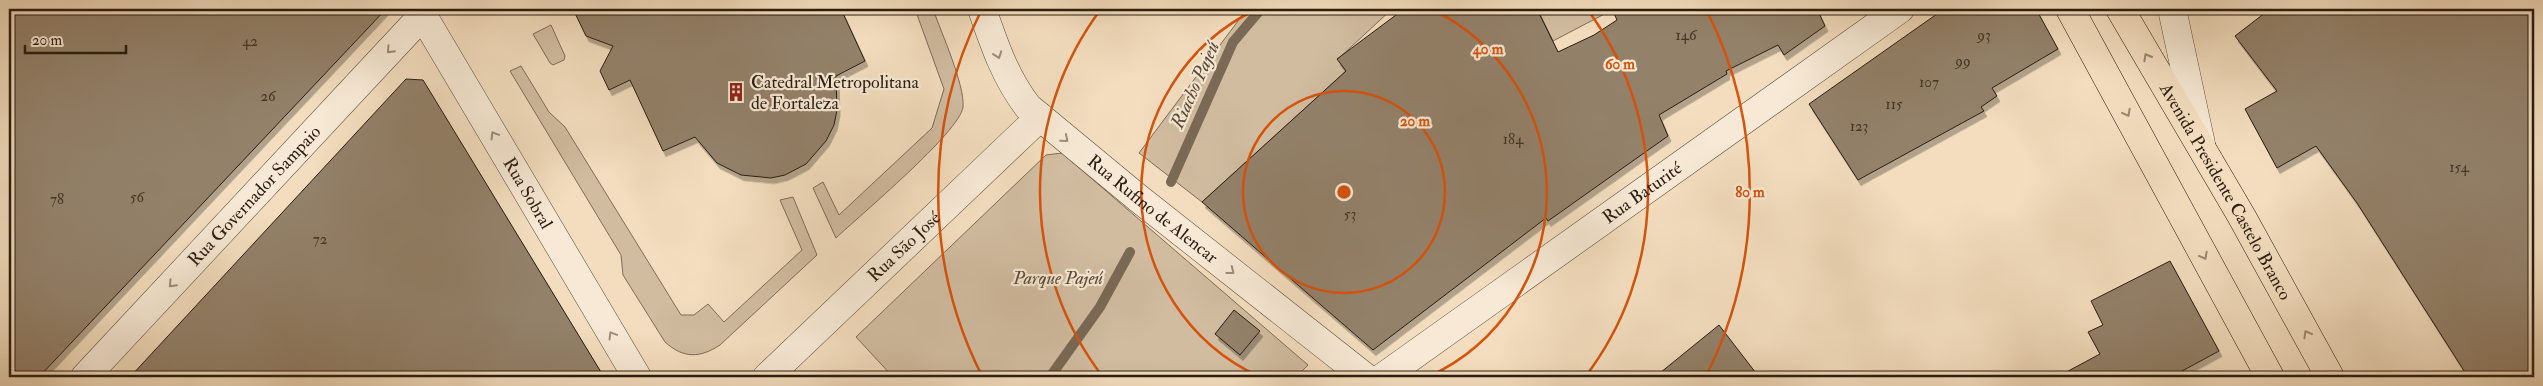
<svg xmlns="http://www.w3.org/2000/svg" width="2543" height="386" font-family="'IM FELL Double Pica',serif">
	<style>
		.green { fill: #d1bca0; stroke: #7e6c58 }
		.lines { fill: none; stroke-linecap: round; stroke-linejoin: round }
		.stream { stroke: #7a6955; stroke-width: 10 }
		.building { fill: #93816a; stroke: #2a1d10; filter: url(#shadow) }
		.minor-casing { stroke: #5c4d3c; stroke-width: 29 }
		.major-casing { stroke: #2a1d10; stroke-width: 29 }
		.minor { stroke: #f7e9d5; stroke-width: 28 }
		.major { stroke: #f3ddbe; stroke-width: 28 }
		.oneway { stroke: #9b8d7c }
		.oneway2 { stroke: #998770 }
		.ring { fill: none; stroke: #d5530c; stroke-width: 2.5 }
		.labels { text-anchor: middle; dominant-baseline: central; stroke-width: 4.5; stroke-linejoin: round; paint-order: stroke }
		.number-label { font-size: 15px; fill: #443626 }
		.poi-label { font-size: 18px; fill: #2a1d10; stroke: #f7e9d5; text-anchor: start }
		.street-label { font-size: 18px; fill: #2a1d10; stroke: #f7e9d5 }
		.park-label { font-size: 18px; font-style: italic; fill: #5c4d3b; stroke: #f7e9d5 }
		.water-label { font-size: 19px; font-style: italic; fill: #594938; stroke: #f7e9d5 }
		.centre { fill: #d5530c; stroke: #f7e9d5; stroke-width: 2.5 }
		.ring-label { font-size: 15px; text-anchor: middle; font-weight: bold; fill: #d5530c; stroke: #f7e9d5; stroke-width: 4.5; stroke-linejoin: round; paint-order: stroke }
	</style>
	<defs>
		<filter id="shadow"><feDropShadow dx="3" dy="5.5" stdDeviation="0" flood-color="#0004"/></filter>
	</defs>
	<rect width="100%" height="100%" fill="#f3ddbe"/>
	<filter id="stains"><feTurbulence type="fractalNoise" baseFrequency=".004" numOctaves="4"/><feColorMatrix values="0 0 0 0 .2 0 0 0 0 .09 0 0 0 0 .02 0 0 0 .5 -.17"/></filter>
	<radialGradient id="worn" r=".72"><stop offset=".6" stop-color="#630" stop-opacity="0"/><stop offset="1" stop-color="#630" stop-opacity=".3"/></radialGradient>
	<path class="green" d="M915,9H933C941,32 965,85 963,107C960,132 859,216 836,238L813,188L823,182L839,215L932,128L944,89Z
		M1247,9H1392L1338,59L1346,71L1202,202L1139,153Z
		M1537,9H1614L1553,41Z
		M551,25L565,56L564,60L553,65L550,63L533,34Z
		M521,66L549,112L565,127L681,315H694L708,304L724,322L802,250L780,200L793,197L817,255L720,345C700,358 684,359 665,342L623,275L621,255L510,71Z
		M1062,153L1308,365L1296,377H893L856,337L1046,155Z"/>
	<g class="lines">
		<path class="stream" d="M1171,182L1233,42L1261,9
			M1050,377L1100,307L1130,252"/>
	</g>
	<path class="building" d="M9,9H386L39,377H9Z
		M573,9H841L865,61L836,76L837,110L834,125L826,141L806,164L785,175L771,178L741,175L717,163L695,137L663,151L630,80L609,90L600,71L613,46L586,36Z
		M1404,9H1537L1558,52L1594,35L1617,20L1612,9H1817L1825,26L1784,55L1778,45L1726,71L1727,74L1659,115L1668,136L1548,221L1546,218L1373,350L1202,202L1346,71L1337,59Z
		M1944,9H2036L2058,49L1992,88L1997,96L1981,107L1984,111L1858,180L1809,104Z
		M2270,9H2534V377H2468L2357,203L2316,146L2277,168L2245,109L2277,91L2235,36Z
		M406,79L423,80L604,377H130Z
		M2170,261L2219,351L2171,377H2057L2100,354L2088,332L2103,325L2091,301Z
		M1234,310L1260,331L1240,355L1215,334Z
		M1719,325L1759,377H1655Z"/>
	<g class="lines">
		<g class="minor-casing">
			<g id="minor">
				<path id="s1" d="M419,9L637,377"/>
				<path id="s2" d="M982,9C994,44 1005,77 1028,107L1138,198L1365,377"/>
				<path d="M2172,9L2201,144"/>
				<path id="s3" d="M85,377L423,15"/>
				<path id="s4" d="M767,377L1040,117"/>
				<path id="s5" d="M1383,377L1900,9"/>
			</g>
		</g>
		<g class="major-casing">
			<g id="major">
				<path d="M2070,9L2270,377"/>
				<path id="s6" d="M2120,9L2242,217L2330,377"/>
			</g>
		</g>
		<use href="#minor" class="minor"/>
		<use href="#major" class="major"/>
	</g>
	<defs><path id="oneway-chevron" d="M-2-3.5L2.5 0L-2 3.5" fill="none" stroke-width="1.6" stroke-linecap="round" stroke-linejoin="round" transform="scale(1.25)"/></defs>
	<g class="oneway">
		<use href="#oneway-chevron" transform="translate(390 50) rotate(133)"/>
		<use href="#oneway-chevron" transform="translate(998 55) rotate(70)"/>
		<use href="#oneway-chevron" transform="translate(494 135) rotate(-121)"/>
		<use href="#oneway-chevron" transform="translate(1065 139) rotate(40)"/>
		<use href="#oneway-chevron" transform="translate(1231 271) rotate(38)"/>
		<use href="#oneway-chevron" transform="translate(172 284) rotate(133)"/>
		<use href="#oneway-chevron" transform="translate(612 335) rotate(-121)"/>
	</g>
	<g class="oneway2">
		<use href="#oneway-chevron" transform="translate(2147 57) rotate(-120)"/>
		<use href="#oneway-chevron" transform="translate(2127 113) rotate(62)"/>
		<use href="#oneway-chevron" transform="translate(2204 256) rotate(61)"/>
		<use href="#oneway-chevron" transform="translate(2307 334) rotate(-119)"/>
	</g>
	<g class="ring">
		<circle cx="1344" cy="192" r="101"/>
		<path d="M1260 377A203 203 0 0 1 1257 9M1431 9A203 203 0 0 1 1428 377"/>
		<path d="M1103 377A304 304 0 0 1 1101 9M1587 9A304 304 0 0 1 1585 377"/>
		<path d="M982 376A406 406 0 0 1 981 11M1707 11A406 406 0 0 1 1706 376"/>
	</g>
	<defs>
		<g id="building-bare" transform="scale(1.5)"><path d="M-4-6H4V6H1V3H-1V6H-4ZM-2.5-4.3h1.7v1.8h-1.7ZM.8-4.3h1.7v1.8H.8ZM-2.5-1h1.7V.8h-1.7ZM.8-1h1.7V.8H.8Z" fill="#8f2418" stroke="#f7e9d5" stroke-width="2.5" paint-order="stroke"/></g>
	</defs>
	<g fill-rule="evenodd">
		<use href="#building-bare" x="736" y="92"/>
	</g>
	<g class="labels">
		<g class="number-label">
			<text x="1686" y="35">146</text>
			<text x="1984" y="35">93</text>
			<text x="250" y="41">42</text>
			<text x="1963" y="61">99</text>
			<text x="1929" y="82">107</text>
			<text x="268" y="96">26</text>
			<text x="1894" y="104">115</text>
			<text x="1859" y="126">123</text>
			<text x="1513" y="139">184</text>
			<text x="2459" y="167">154</text>
			<text x="137" y="197">56</text>
			<text x="57" y="199">78</text>
			<text x="1350" y="214">53</text>
			<text x="320" y="239">72</text>
		</g>
		<g class="poi-label">
			<text x="751" y="82">Catedral Metropolitana<tspan x="751" dy="21">de Fortaleza</tspan></text>
		</g>
		<g class="street-label">
			<text stroke="none"><textPath href="#s1" startOffset="214">Rua Sobral</textPath></text>
			<text stroke="none"><textPath href="#s5" startOffset="318">Rua Baturité</textPath></text>
			<text stroke="none"><textPath href="#s6" startOffset="211">Avenida Presidente Castelo Branco</textPath></text>
			<text stroke="none"><textPath href="#s3" startOffset="248">Rua Governador Sampaio</textPath></text>
			<text stroke="none"><textPath href="#s2" startOffset="270">Rua Rufino de Alencar</textPath></text>
			<text stroke="none"><textPath href="#s4" startOffset="189">Rua São José</textPath></text>
		</g>
		<g class="park-label">
			<text x="1058" y="278">Parque Pajeú</text>
		</g>
		<g class="water-label">
			<text transform="translate(1195 85) rotate(-66)">Riacho Pajeú</text>
		</g>
	</g>
	<circle cx="1344" cy="192" r="8" class="centre"/>
	<g class="ring-label">
		<text x="1488" y="54">40 m</text>
		<text x="1620" y="69">60 m</text>
		<text x="1415" y="126">20 m</text>
		<text x="1750" y="197">80 m</text>
	</g>
	<rect width="2543" height="386" fill="none" stroke="#f3ddbe" stroke-width="30"/>
	<rect x="10" y="10" width="2523" height="366" fill="none" stroke="#2a1d10" stroke-width="2.5"/>
	<rect x="15" y="15" width="2513" height="356" fill="none" stroke="#2a1d10"/>
	<path d="M25 45v8h101v-8" fill="none" stroke="#2a1d10" stroke-width="2.5"/>
	<text x="32" y="45" font-size="15" fill="#2a1d10" stroke="#f7e9d5" stroke-width="4" paint-order="stroke">20 m</text>
	<rect width="100%" height="100%" filter="url(#stains)"/>
	<rect width="100%" height="100%" fill="url(#worn)"/>
</svg>
